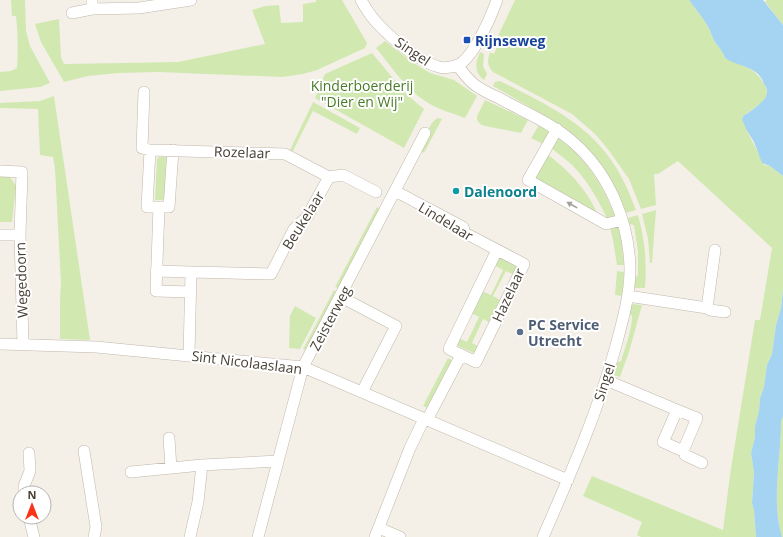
<svg xmlns="http://www.w3.org/2000/svg" width="783" height="537" font-family="'Open Sans',sans-serif">
	<style>
		.green { fill: #d1e9b0 }
		.water { fill: #a4d4f1 }
		.lines { fill: none; stroke-linecap: round; stroke-linejoin: round }
		.minor-casing { stroke: #c0b7aa; stroke-width: 12 }
		.minor { stroke: #fff; stroke-width: 11 }
		.oneway { fill: #a4a09a }
		.transit-dot { fill: #1a4fb4; stroke: #fff; stroke-width: 1.5 }
		.culture-dot { fill: #0f9aa8; stroke: #fff; stroke-width: 1.5 }
		.service-dot { fill: #5c6f8a; stroke: #fff; stroke-width: 1.5 }
		.labels { text-anchor: middle; dominant-baseline: central; stroke-width: 4; stroke-linejoin: round; paint-order: stroke }
		.transit-label { font-size: 14px; font-weight: bold; fill: #164399; stroke: #fff; text-anchor: start }
		.street-label { font-size: 14px; fill: #484036; stroke: #fff }
		.park-label { font-size: 14px; fill: #4a7a28; stroke: #fff }
		.culture-label { font-size: 14px; font-weight: bold; fill: #0d838f; stroke: #fff; text-anchor: start }
		.service-label { font-size: 14px; font-weight: bold; fill: #4e5e75; stroke: #fff; text-anchor: start }
	</style>
	<rect width="100%" height="100%" fill="#f4f0e8"/>
	<path class="green" d="M11,0H25L26,31L30,46L50,83L40,87L0,91V72L11,71L17,68C18,50 18,34 16,16H12Z
		M316,0H342L367,43L365,48L317,70L303,74L282,77L158,72L119,73L88,76L64,82L41,42L35,24L59,19L61,57L64,64L178,62L265,44L252,10L265,6L279,5L281,23L303,22V4L316,2Z
		M515,0H689C695,8 702,17 707,25C711,31 712,37 715,42C719,48 723,51 725,58C746,66 760,70 768,93L767,96L761,103L742,117C747,134 757,149 764,165L770,166L783,176V290L781,308L776,325L772,354L767,365L764,387L760,398L759,411L755,426V437L751,453L754,472L752,503L754,511L756,537H641L637,535L642,522L583,496L592,476L723,530L730,475L755,320H760L772,248L678,161L658,174H654L656,205L641,209L629,179L607,148L595,134L572,114L493,72C487,65 487,61 490,52L494,54L500,40L497,38Z
		M767,0H783V25L765,2Z
		M385,41L412,62L430,73L454,80L477,96L465,118C452,113 436,109 425,101C405,88 391,66 376,48Z
		M480,52L484,54L483,66L487,74L484,80C474,72 475,63 480,52Z
		M372,53L406,94L424,109L404,148L315,98L325,74Z
		M500,81C567,114 610,135 636,210L626,213L608,175L595,157L575,136L554,121L493,86L495,82Z
		M54,96L90,340L60,339V301L61,283L55,169L53,157L40,155L38,109L0,108V103L40,101Z
		M485,100L528,120L521,133L485,126L480,124L477,120V116Z
		M313,102L360,128L357,134L313,111L293,151L290,150Z
		M438,118L442,119L424,153L421,151C424,141 428,123 438,118Z
		M539,125L550,132L543,144L531,138Z
		M558,137C586,159 602,183 615,216L607,218C598,200 588,181 573,166C566,159 558,154 551,148Z
		M546,153C567,169 587,189 597,213L532,179Z
		M159,157H166L165,198L162,200H155L157,159Z
		M0,171H6L16,186L12,222H0Z
		M377,207L382,210L340,289L335,287Z
		M656,210L652,263H650L648,239L642,214Z
		M638,215C645,240 647,263 645,288H634V279L638,275V252L634,225L629,224L628,218Z
		M618,226L622,244L624,265H617L613,240L610,228Z
		M499,256L519,266L514,275L506,271L493,296L502,301L491,323L483,319L472,343L480,347L476,354L456,345L459,338L467,342L479,317L471,313L482,291L491,295L503,270L494,265Z
		M617,271L624,272L622,296L615,295Z
		M334,290L339,293L308,351L303,349Z
		M631,304L642,305L629,352L620,377L613,375L616,363L621,361C625,347 632,331 632,316L630,314Z
		M295,306L316,318L300,349L289,348L290,316Z
		M448,358L453,361L428,408L423,406Z
		M783,416V537H782C771,500 781,461 781,422Z"/>
	<path class="water" d="M689,0H763L783,25V176L770,166L762,163L754,142L746,129L742,119C743,115 745,115 748,113C753,109 767,100 767,93C768,90 766,87 764,84C763,81 761,77 758,74C748,65 735,65 725,58C723,51 719,48 715,42C712,37 711,31 707,25C702,17 695,8 689,0Z
		M783,290V416L781,422C781,461 771,500 782,537H756L754,511L752,503L754,472L751,453L755,437V426L759,411L760,398L764,387L767,365L772,354L776,325L781,308Z"/>
	<g class="lines">
		<g class="minor-casing">
			<path id="minor" d="M92,0V9L139,8L191,0
				M361,0C366,9 372,18 379,25C393,40 420,62 439,67C445,69 452,67 458,65C474,57 491,17 497,0
				M72,13L92,9
				M457,65C463,72 469,82 478,87C484,91 492,95 499,98C524,112 552,123 574,143C609,174 629,221 630,269C630,296 622,323 615,349C597,414 570,475 543,537
				M144,92L142,148L150,150L147,207H169L173,150
				M557,129L528,180L606,224L622,220
				M150,150L285,154L329,177L307,217L294,229L271,274L191,272
				M0,171L22,172L20,235
				M329,177L343,175L376,192
				M395,191L463,227L465,233L524,264L476,362L449,349L497,250
				M159,207L156,291L191,292
				M0,235H20L23,344
				M156,271L191,272L189,355
				M628,296L707,308L715,250
				M341,297L396,326L362,392
				M707,308L710,310L725,312
				M0,344L96,347L303,367L568,480
				M606,380L677,410L663,442L683,451L697,418L677,410
				M427,420L461,355
				M169,438L171,468
				M84,451L96,527L94,537
				M683,451L685,455L702,463
				M131,472L202,465L278,461
				M24,493V486L30,471L29,453
				M29,517L34,537
				M379,528L400,537
				M190,537L198,502L202,465
				M258,537L303,367L425,133
				M375,537L410,448L424,419"/>
		</g>
		<use href="#minor" class="minor"/>
	</g>
	<defs><path id="oneway-solid" d="M-6-.8H1V-3.2L6.5 0L1 3.2V.8H-6Z"/></defs>
	<use class="oneway" href="#oneway-solid" transform="translate(572 205) rotate(-151)"/>
	<rect class="transit-dot" x="463" y="36" width="8" height="8" rx="2"/>
	<circle class="culture-dot" cx="456" cy="191" r="4"/>
	<circle class="service-dot" cx="520" cy="332" r="4"/>
	<g class="labels">
		<g class="transit-label">
			<text x="475" y="40">Rijnseweg</text>
		</g>
		<g class="street-label">
			<text transform="translate(413 51) rotate(34)">Singel</text>
			<text transform="translate(242 152) rotate(2)">Rozelaar</text>
			<text transform="translate(303 220) rotate(-58)">Beukelaar</text>
			<text transform="translate(446 221) rotate(31)">Lindelaar</text>
			<text transform="translate(21 280) rotate(-92)">Wegedoorn</text>
			<text transform="translate(508 295) rotate(-65)">Hazelaar</text>
			<text transform="translate(330 318) rotate(-62)">Zeisterweg</text>
			<text transform="translate(247 362) rotate(7)">Sint Nicolaaslaan</text>
			<text transform="translate(604 382) rotate(-72)">Singel</text>
		</g>
		<g class="park-label">
			<text x="362" y="85">Kinderboerderij<tspan x="362" dy="16">"Dier en Wij"</tspan></text>
		</g>
		<g class="culture-label">
			<text x="464" y="191">Dalenoord</text>
		</g>
		<g class="service-label">
			<text x="528" y="324">PC Service<tspan x="528" dy="16">Utrecht</tspan></text>
		</g>
	</g>
	<g transform="translate(32 505)"><circle r="19" fill="#ffffff" stroke="#b6b3af"/>
	<path d="M0-3L7 15L0 10L-7 15Z" fill="#fc3217"/>
	<text y="-6" font-size="11" font-weight="bold" text-anchor="middle" fill="#484036">N</text>
	</g>
</svg>
